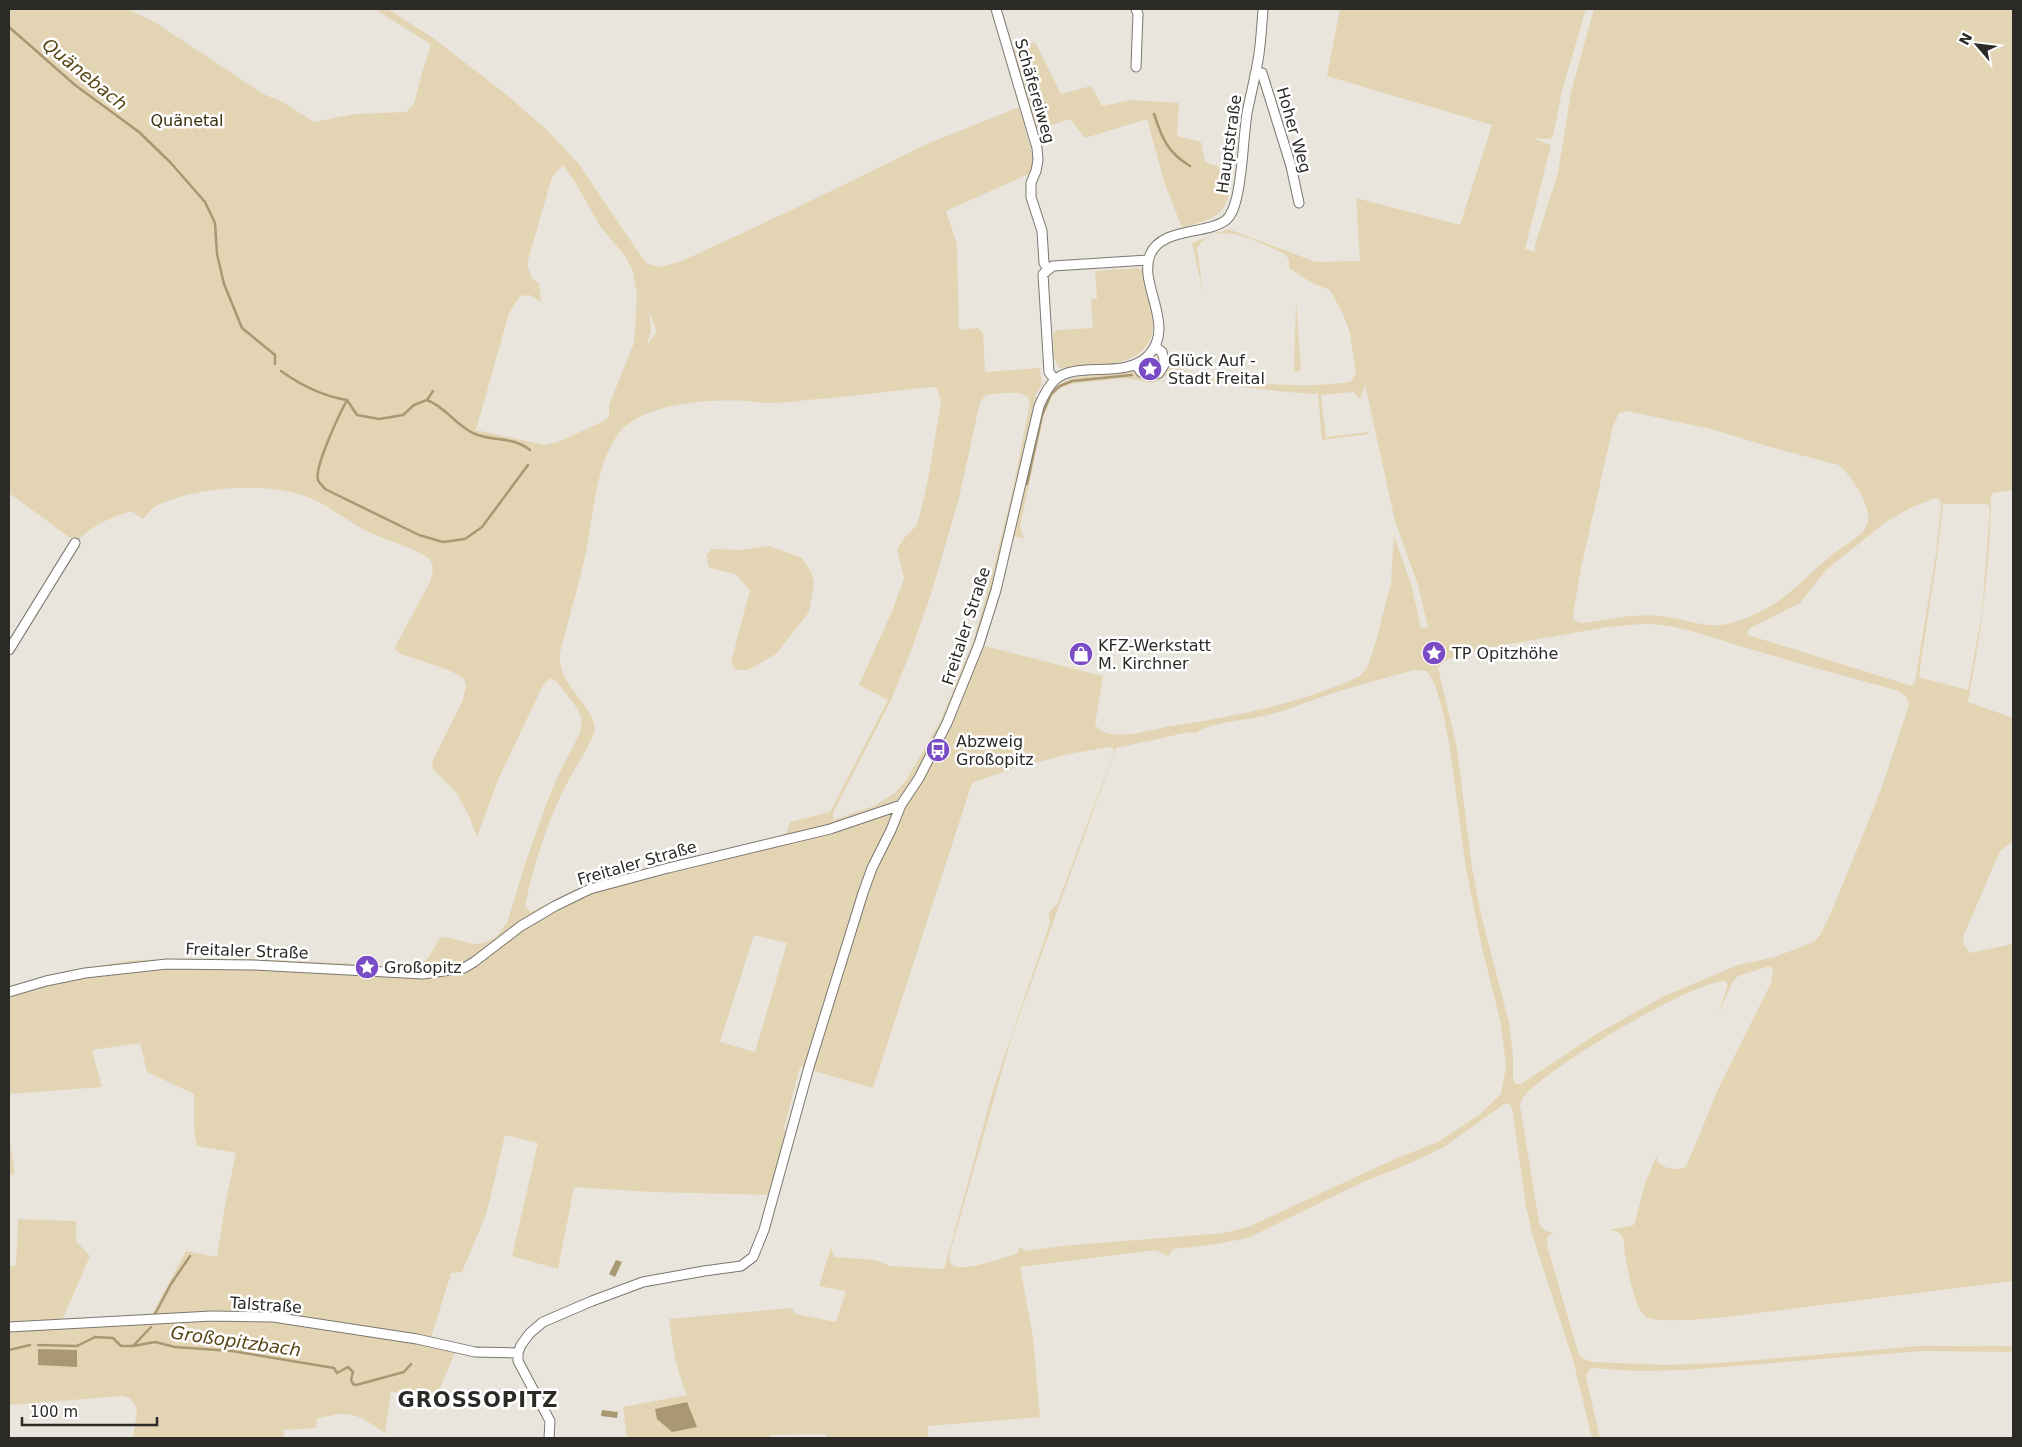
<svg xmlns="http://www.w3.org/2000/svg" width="2022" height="1447" font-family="'DejaVu Sans',sans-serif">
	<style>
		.green { fill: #e3d5b4; fill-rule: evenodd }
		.water { fill: #a99872 }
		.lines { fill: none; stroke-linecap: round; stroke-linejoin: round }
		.stream { stroke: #a99872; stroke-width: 2.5 }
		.minor-casing { stroke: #7b776f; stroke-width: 11 }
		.minor { stroke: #fff; stroke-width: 9 }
		.labels { text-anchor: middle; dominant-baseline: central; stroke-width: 5; stroke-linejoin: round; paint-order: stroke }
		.street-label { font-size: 16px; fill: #2b2a26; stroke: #fff }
		.park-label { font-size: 16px; fill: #3b2e0d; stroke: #fff }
		.poi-label { font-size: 16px; fill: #2b2a26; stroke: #fff; text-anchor: start }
		.water-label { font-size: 18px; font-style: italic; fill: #594617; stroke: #fff }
		.district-label { font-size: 21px; font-weight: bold; letter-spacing: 1px; fill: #2b2a26; stroke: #fff }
	</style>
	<rect width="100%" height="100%" fill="#e9e5dc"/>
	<path class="green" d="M9,9H127L153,21L263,94L281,101L314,122L354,114L406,112L414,104L421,76L430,48V44L375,9H388L433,38L507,95L549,132L578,163L641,256L648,264L661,267L682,261L796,208L927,144L1019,107L1033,157L1031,173L946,211L957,244L959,330L978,328L983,333L985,372L1040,368L1042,384L1035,396L1044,402C1062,369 1097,377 1130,370C1146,384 1159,387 1170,366L1214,379L1215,373L1220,371C1251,388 1315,387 1350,382L1356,374L1350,333L1343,314L1330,290L1312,283L1289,268V260L1285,254C1258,243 1219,217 1197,248L1203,293L1192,243L1228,229L1316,262L1360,261L1356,198L1460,225L1492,125L1327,76L1340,9H1586L1562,91L1553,136L1550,139L1532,138L1551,145L1525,249L1535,252V245L1558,173L1571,92L1594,9H2013V490L1993,493L1991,498C1990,567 1981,634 1968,702L2013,718V841L2000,851L1963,937L1964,945L1970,953L2013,944V1281L1727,1317C1712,1318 1657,1324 1646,1317C1634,1308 1628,1270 1625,1255C1624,1250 1625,1241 1622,1236C1620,1232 1614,1230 1609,1230L1634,1225L1645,1184L1657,1155V1161C1663,1169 1676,1171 1686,1167L1719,1087L1771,983L1773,969L1769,966L1738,976L1732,983L1718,1015L1728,984L1725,981C1688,983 1551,1066 1525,1095C1522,1098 1521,1101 1520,1105L1539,1222C1542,1230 1546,1232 1555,1233L1550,1234L1547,1239L1548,1249L1579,1355L1586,1360L1594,1362L1667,1365L1720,1363L1920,1346H2013V1352L1922,1351L1686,1370L1637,1371L1592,1368L1588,1371L1586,1377L1600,1438H1592L1573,1360L1533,1237L1526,1207L1512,1108L1509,1104H1504L1444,1147L1404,1166L1363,1182L1248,1238L1211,1245L1173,1249L1168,1256L1156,1250L1020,1267L1033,1337L1040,1417L928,1426V1438H826V1434L771,1435L768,1438H627L623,1407L687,1395C676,1370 673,1346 669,1319L791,1308L796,1314L836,1322L846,1291L819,1286L831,1247L834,1257L875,1260L890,1266L942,1269L945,1267L993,1090L1050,923C1048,914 1048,910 1057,905L1114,752L1113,748L1110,747L1069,754L1015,768L974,782L971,786L873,1088L800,1067L784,1128L787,1132L769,1195L651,1192L574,1187L558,1269L512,1256L538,1143L505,1135L487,1212L462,1272L451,1273L428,1347L455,1353L436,1397L391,1392L385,1433C357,1414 351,1409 317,1419L316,1428L283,1430L284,1438H133L137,1409L130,1398L121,1396L9,1405V1267L16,1265L18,1219L76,1221V1241L90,1256L62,1321L151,1316L186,1251L217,1257L225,1206L236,1153L197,1146L194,1130V1094L147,1072L140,1043L92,1050L102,1087L9,1094V986L43,977L126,961L161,959H252L417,967L428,958L440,938L446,937L473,944L484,943L496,937L507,923L525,864L547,802L558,776L580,733L582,720L577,708L557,682L551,678L543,685L498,780L477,837L470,818L456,792L432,768L433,760L463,700L466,686L464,679L451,671L401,654L394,649L431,580L433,567L430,559C412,547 391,542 371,533C347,522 327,503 302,495C262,482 198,487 160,504C153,507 148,513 143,519L131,511C111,518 90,525 77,543L9,493ZM563,165L575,182L600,226L625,256L633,271L637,296L634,343L609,405V417L602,422L558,442L544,445L476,430L509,313L520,296L530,295L541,302L539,283L532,279L527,264L552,177ZM649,311L657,332L647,345L651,329ZM1173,369C1187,371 1201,377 1214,381C1248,389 1283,392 1318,394L1322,440L1369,434L1368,432L1326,437L1321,395L1354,392L1360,399L1366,384V389L1395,521L1418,585L1428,627L1421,628L1411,584L1394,536L1391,583L1376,641L1367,668L1360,676C1300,704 1236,716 1172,726C1153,729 1130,737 1111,734C1104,733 1100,730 1095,725L1103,676L984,646L1001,587L1014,536L1024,539L1020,526L1044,415L1052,396L1060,388L1071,384L1125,378L1152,383L1159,381ZM932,387L937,388L941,402L928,480L919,517L916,526L905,537L897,549L904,578L893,609L859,685L888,700L830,812L790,822L787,832L781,836L593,883L569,892L531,912L525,906C533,867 546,825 564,789C574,769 587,751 595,731C595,703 557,688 560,653C569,617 580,582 587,546C594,510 596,468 616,437C639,402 710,399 747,401C753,401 760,403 766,403C780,403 794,402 807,400C849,397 890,391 932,387ZM1003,393H1020L1028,397L1030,403L1010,502L986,597L973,642L940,722L905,782L895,793L874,806L833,820V813L890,702L911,651L931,594L959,498L980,402L986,395ZM1627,411L1711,429L1777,449L1839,465C1851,475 1871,505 1868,521C1867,524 1865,529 1863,531C1854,541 1840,548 1829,557C1810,573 1792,593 1771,606C1756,614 1738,623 1721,625C1701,627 1681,618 1661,616C1635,613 1608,620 1582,623L1575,621L1573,616L1581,568L1613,426L1619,413ZM1936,498L1940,500L1941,507L1936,553L1915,682L1912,686L1748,635L1747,632L1750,628L1800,603L1826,570L1886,522L1914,506ZM1943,504H1987L1990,507L1982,612L1968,690L1921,678L1919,675L1936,564ZM1642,624C1680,623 1711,638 1747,648C1797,663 1848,677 1899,691L1907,698L1909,705L1884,781L1869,820L1830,915L1820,935L1814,942L1775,957L1738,965L1664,996L1593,1036L1521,1084H1516L1513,1079V1056L1509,1022L1482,919L1472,868L1457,748L1438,668L1442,663L1449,659L1487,648L1607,627ZM1415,670L1427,671L1435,685L1443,712L1450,749L1466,869L1482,948L1501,1024L1506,1067L1501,1094L1479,1115L1438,1142L1397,1158L1248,1227L1224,1233L1062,1246L1025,1251L1020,1247L1017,1253C1007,1258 969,1269 958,1267C953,1267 951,1264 949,1260L951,1249L1012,1036L1116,748L1189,732L1196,733C1211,722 1241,721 1259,717C1284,712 1308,701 1333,693C1359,685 1387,677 1415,670ZM754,935L787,943L755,1052L720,1042Z
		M1035,42L1061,94L1091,86L1102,106L1132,100L1179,103L1177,136L1201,142L1205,162L1233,172C1227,214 1223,216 1182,228L1164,181L1147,119L1085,138L1070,119L1037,130L1019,78L1014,50Z
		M1137,268L1144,271C1147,288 1153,307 1153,324C1153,370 1091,366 1059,368L1054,358L1053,333L1057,330L1093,328L1091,299H1097L1095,271Z
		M1296,299L1301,370L1294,372Z
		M769,546L802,558L811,572L814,583L809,612L776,654L748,670H736L731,662L750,590L735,574L711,568L708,566L707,553L709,554L711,549L740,550Z
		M9,1134L15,1173L9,1177Z"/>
	<path class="water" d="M616,1260L622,1262L615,1277L609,1274Z
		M38,1349L77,1350V1367L38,1365Z
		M687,1402L697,1427L672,1432L657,1419L655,1409Z
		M602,1410L618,1412L617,1418L601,1416Z"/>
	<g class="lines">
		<path class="stream" d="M9,27L75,85L139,132L170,162L205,202L215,223L217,254L224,284L242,328L275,355V364
			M1154,114C1162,138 1167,152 1190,166
			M281,371C302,386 322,396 347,400L357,415L379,419L403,415L414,405L427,400L433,391
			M347,400C340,413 314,467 318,480C319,483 323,486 325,489L419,535L443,542L465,539L482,527L528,465
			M427,400C446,407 456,426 475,434C494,442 513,436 530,450
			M1027,484L1042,415L1051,394L1060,386L1072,381L1132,375
			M155,1314L171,1284L190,1256
			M38,1345L77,1346L95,1337L113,1338L121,1346H133L155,1342L175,1347L232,1351L334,1368L337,1373L348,1367L353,1372L351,1380L353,1384L356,1385L404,1372L411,1364
			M133,1346L151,1327
			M9,1350L30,1345"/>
		<g class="minor-casing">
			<path id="minor" d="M996,9L1037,148L1038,160L1036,171L1031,183V197L1042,231L1044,263L1048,269
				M1136,9L1138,14L1136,67
				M1255,74L1262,73L1291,166L1299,203
				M1136,365L1141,372L1150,376L1159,373L1165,363L1162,352L1155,347
				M1055,380L1049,372L1043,274L1053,266L1148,260
				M9,650L75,543
				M9,992L46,981L85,973L167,964L253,965L423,974L464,968L474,962L521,926L555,906L590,889L668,868L830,829L901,805
				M9,1327L212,1316L273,1317L417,1339L475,1352L518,1353
				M549,1438L550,1421L518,1361V1353L521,1345L530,1333L543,1322L592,1301L643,1282L704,1271L741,1266L753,1257L764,1230L809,1067L863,893L872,868L891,830L901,805L919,778L947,723L979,644L996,590L1039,406C1043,397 1048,386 1055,380C1076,360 1124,380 1148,356C1177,326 1138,285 1150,255C1161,227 1207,235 1226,220C1233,214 1235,204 1237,196C1243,169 1243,141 1247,113C1251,93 1256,74 1259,54C1261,39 1262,24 1263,9"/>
		</g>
		<use href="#minor" class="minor"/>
	</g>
	<defs>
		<g id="sight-disc" transform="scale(1.25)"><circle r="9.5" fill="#794bc4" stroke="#fff"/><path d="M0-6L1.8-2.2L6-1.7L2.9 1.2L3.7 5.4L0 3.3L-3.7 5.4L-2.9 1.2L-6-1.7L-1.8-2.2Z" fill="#fff"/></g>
		<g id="shop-disc" transform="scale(1.25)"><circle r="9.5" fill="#794bc4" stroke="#fff"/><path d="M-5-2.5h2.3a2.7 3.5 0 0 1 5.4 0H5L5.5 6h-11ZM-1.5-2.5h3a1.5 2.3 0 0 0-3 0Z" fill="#fff"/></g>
		<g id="bus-disc" transform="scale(1.25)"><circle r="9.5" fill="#794bc4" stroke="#fff"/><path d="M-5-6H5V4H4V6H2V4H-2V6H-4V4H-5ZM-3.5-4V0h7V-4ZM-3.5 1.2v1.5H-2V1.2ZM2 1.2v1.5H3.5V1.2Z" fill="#fff"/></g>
	</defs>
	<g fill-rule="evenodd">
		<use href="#sight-disc" x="1150" y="369"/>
		<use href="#sight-disc" x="1434" y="653"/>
		<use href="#shop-disc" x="1081" y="654"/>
		<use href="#bus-disc" x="938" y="750"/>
		<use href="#sight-disc" x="367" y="967"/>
	</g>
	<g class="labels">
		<g class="street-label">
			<text transform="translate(1035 91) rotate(74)">Schäfereiweg</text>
			<text transform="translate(1294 130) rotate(74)">Hoher Weg</text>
			<text transform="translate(1229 144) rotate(-82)">Hauptstraße</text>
			<text transform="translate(966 626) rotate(-72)">Freitaler Straße</text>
			<text transform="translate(637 863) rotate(-16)">Freitaler Straße</text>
			<text transform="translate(247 951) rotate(2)">Freitaler Straße</text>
			<text transform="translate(266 1305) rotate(4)">Talstraße</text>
		</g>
		<g class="park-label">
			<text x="187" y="120">Quänetal</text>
		</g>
		<g class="poi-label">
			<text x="1168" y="360">Glück Auf -<tspan x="1168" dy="18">Stadt Freital</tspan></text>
			<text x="1098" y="645">KFZ-Werkstatt<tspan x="1098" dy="18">M. Kirchner</tspan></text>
			<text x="1452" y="653">TP Opitzhöhe</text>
			<text x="956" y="741">Abzweig<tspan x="956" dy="18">Großopitz</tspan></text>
			<text x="384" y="967">Großopitz</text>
		</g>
		<g class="water-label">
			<text transform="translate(85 74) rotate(39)">Quänebach</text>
			<text transform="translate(236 1341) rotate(8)">Großopitzbach</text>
		</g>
		<g class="district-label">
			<text x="478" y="1400">GROSSOPITZ</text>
		</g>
	</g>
	<rect width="2022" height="1447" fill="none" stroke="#2b2a26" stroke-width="20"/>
	<g transform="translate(1977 45) rotate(298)" stroke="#ffffff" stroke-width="4" paint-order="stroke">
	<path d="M0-4L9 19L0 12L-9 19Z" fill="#2b2a26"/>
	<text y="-8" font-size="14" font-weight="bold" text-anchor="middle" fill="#2b2a26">N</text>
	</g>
	<path d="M22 1417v8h135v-8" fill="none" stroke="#2b2a26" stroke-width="2.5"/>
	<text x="30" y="1417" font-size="15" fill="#2b2a26" stroke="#ffffff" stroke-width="4" paint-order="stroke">100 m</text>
</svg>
